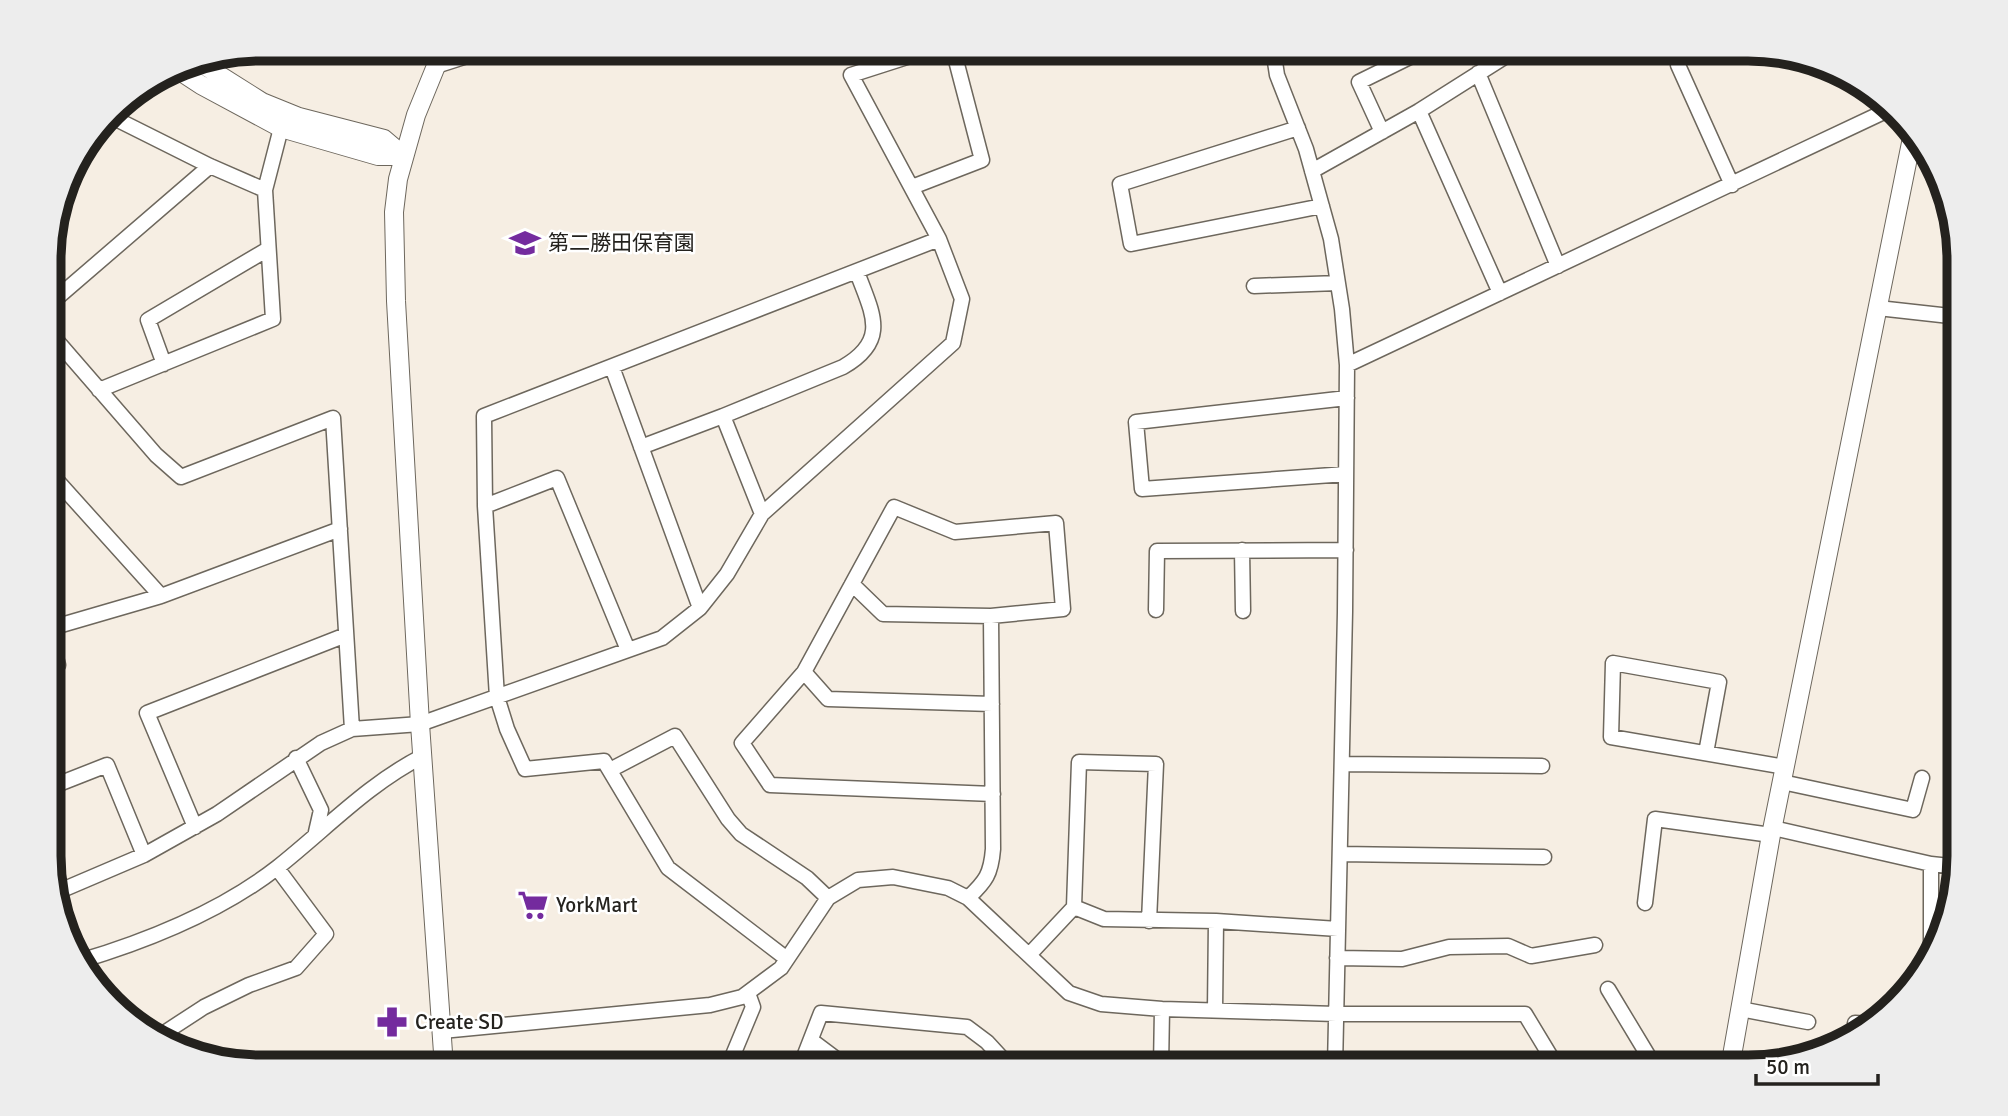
<svg xmlns="http://www.w3.org/2000/svg" width="2008" height="1116" font-family="Signika,'Noto Sans JP',sans-serif">
	<style>
		.lines { fill: none; stroke-linecap: round; stroke-linejoin: round }
		.minor-casing { stroke: #6d675d; stroke-width: 17 }
		.tertiary-casing { stroke: #6d675d; stroke-width: 20 }
		.minor { stroke: #fff; stroke-width: 14 }
		.tertiary { stroke: #fff; stroke-width: 18 }
		.labels { text-anchor: middle; dominant-baseline: central; stroke-width: 5; stroke-linejoin: round; paint-order: stroke }
		.poi-label { font-size: 21px; fill: #24221e; stroke: #fff; text-anchor: start }
		.rim { fill: none; stroke: #24221e; stroke-width: 9 }
	</style>
	<rect width="100%" height="100%" fill="#f6eee3"/>
	<g class="lines">
		<g class="minor-casing">
			<path id="minor" d="M1273,49L1277,75L1306,149L1331,239L1342,309L1347,365L1345,612L1335,1067
				M1680,49L1678,65L1732,185
				M436,66L489,49
				M1478,73L1558,266
				M1419,111L1500,293
				M110,116L210,166L265,190
				M1298,128L1120,184L1131,244L1322,206
				M1382,132L1359,82L1426,49
				M1312,171L1419,111L1517,49
				M912,187L982,160L953,49
				M1254,286L1338,283
				M51,303L210,166
				M1878,308L1959,317
				M51,334L156,455L181,477L333,418L352,729
				M164,364L148,320L268,249
				M1347,365L1888,110
				M612,367L700,608
				M99,390L273,319L265,190L281,128
				M641,447L723,416
				M51,474L161,596
				M1346,474L1142,489L1136,422L1347,398
				M485,506L557,478L628,650
				M762,514L723,416L843,367C890,340 872,313 857,272
				M1242,550L1243,611
				M852,584L883,614L991,616L1063,609L1056,523L955,532L894,507L804,672L742,743L770,785L993,794
				M1156,610L1157,551L1346,550
				M51,628L161,596L340,529
				M51,639L58,665L51,674
				M804,672L828,699L992,704
				M1706,753L1719,682L1613,663L1611,737L1785,767
				M296,758L321,810L316,832
				M1342,764L1542,766
				M610,770L675,736L728,819L741,834L807,878L828,898
				M1782,782L1913,810L1922,778
				M51,787L107,765L144,855
				M195,827L147,713L346,635
				M1773,828L1931,864
				M1340,854L1544,857
				M55,893L144,855L217,814L321,743L352,729L420,724L662,638L700,608L727,574L762,514L953,343L962,299L939,239L851,75L932,49
				M968,898C986,881 991,874 993,849L991,616
				M1645,903L1655,819L1771,835
				M1074,907L1104,919L1216,921L1215,1010
				M1216,921L1338,929
				M1029,955L1074,907L1079,762L1156,764L1149,921
				M1337,958L1402,959L1449,947L1508,946L1531,956L1595,945
				M787,959L668,868L604,761L525,769L507,729L497,697L485,506L484,416L939,239
				M80,961C147,941 223,910 278,867C326,829 368,784 423,756
				M1931,961V864L1959,867
				M1608,989L1655,1067
				M1740,1009L1808,1022
				M1855,1023L1872,1024
				M442,1031L710,1005L742,997L781,968L828,898L858,880L893,877L948,888L968,898L1069,993L1101,1004L1162,1009L1336,1014H1525L1557,1067
				M155,1039L204,1007L249,985L296,968L326,934L277,868
				M811,1040L847,1067
				M728,1067L753,1007L748,993
				M800,1067L821,1013L967,1027L987,1042L1010,1067
				M1161,1067L1162,1009"/>
		</g>
		<g class="tertiary-casing">
			<path id="tertiary" d="M197,61L262,102L299,117L384,139L404,156
				M175,68L201,85L281,128L378,156H404
				M444,1067L420,724L396,301L394,212L398,179L416,115L436,66L446,49
				M1730,1067L1771,835L1913,133"/>
		</g>
		<use href="#minor" class="minor"/>
		<use href="#tertiary" class="tertiary"/>
	</g>
	<defs>
		<g id="school-bare" transform="scale(2.415)"><path d="M0-5L7-2L0 1L-7-2ZM-4 1L0 2.5L4 1V4Q0 6-4 4Z" fill="#742b9e" stroke="#fff" stroke-width="2.5" paint-order="stroke"/></g>
		<g id="supermarket-bare" transform="scale(2.415)"><path d="M-6-5.5h2.5l.6 2H6L4.5 2H-2.5L-4.4-4H-6ZM-1.5 3.2a1.3 1.3 0 1 0 .1 0ZM3 3.2a1.3 1.3 0 1 0 .1 0Z" fill="#742b9e" stroke="#fff" stroke-width="2.5" paint-order="stroke"/></g>
		<g id="pharmacy-bare" transform="scale(2.415)"><path d="M-2-6h4v4h4v4h-4v4h-4v-4h-4v-4h4Z" fill="#742b9e" stroke="#fff" stroke-width="2.5" paint-order="stroke"/></g>
	</defs>
	<g fill-rule="evenodd">
		<use href="#school-bare" x="525" y="243"/>
		<use href="#supermarket-bare" x="533" y="905"/>
		<use href="#pharmacy-bare" x="392" y="1022"/>
	</g>
	<g class="labels">
		<g class="poi-label">
			<text x="548" y="243">第二勝田保育園</text>
			<text x="556" y="905">YorkMart</text>
			<text x="415" y="1022">Create SD</text>
		</g>
	</g>
	<path d="M0 0H2008V1116H0ZM260 61H1748A199 199 0 0 1 1947 260V856A199 199 0 0 1 1748 1055H260A199 199 0 0 1 61 856V260A199 199 0 0 1 260 61Z" fill="#ededed" fill-rule="evenodd"/>
	<path class="rim" d="M260 61H1748A199 199 0 0 1 1947 260V856A199 199 0 0 1 1748 1055H260A199 199 0 0 1 61 856V260A199 199 0 0 1 260 61Z"/>
	<path d="M1756 1074v10h122v-10" fill="none" stroke="#24221e" stroke-width="3.5"/>
	<text x="1766" y="1074" font-size="21" fill="#24221e" stroke="#ffffff" stroke-width="5" paint-order="stroke">50 m</text>
</svg>
